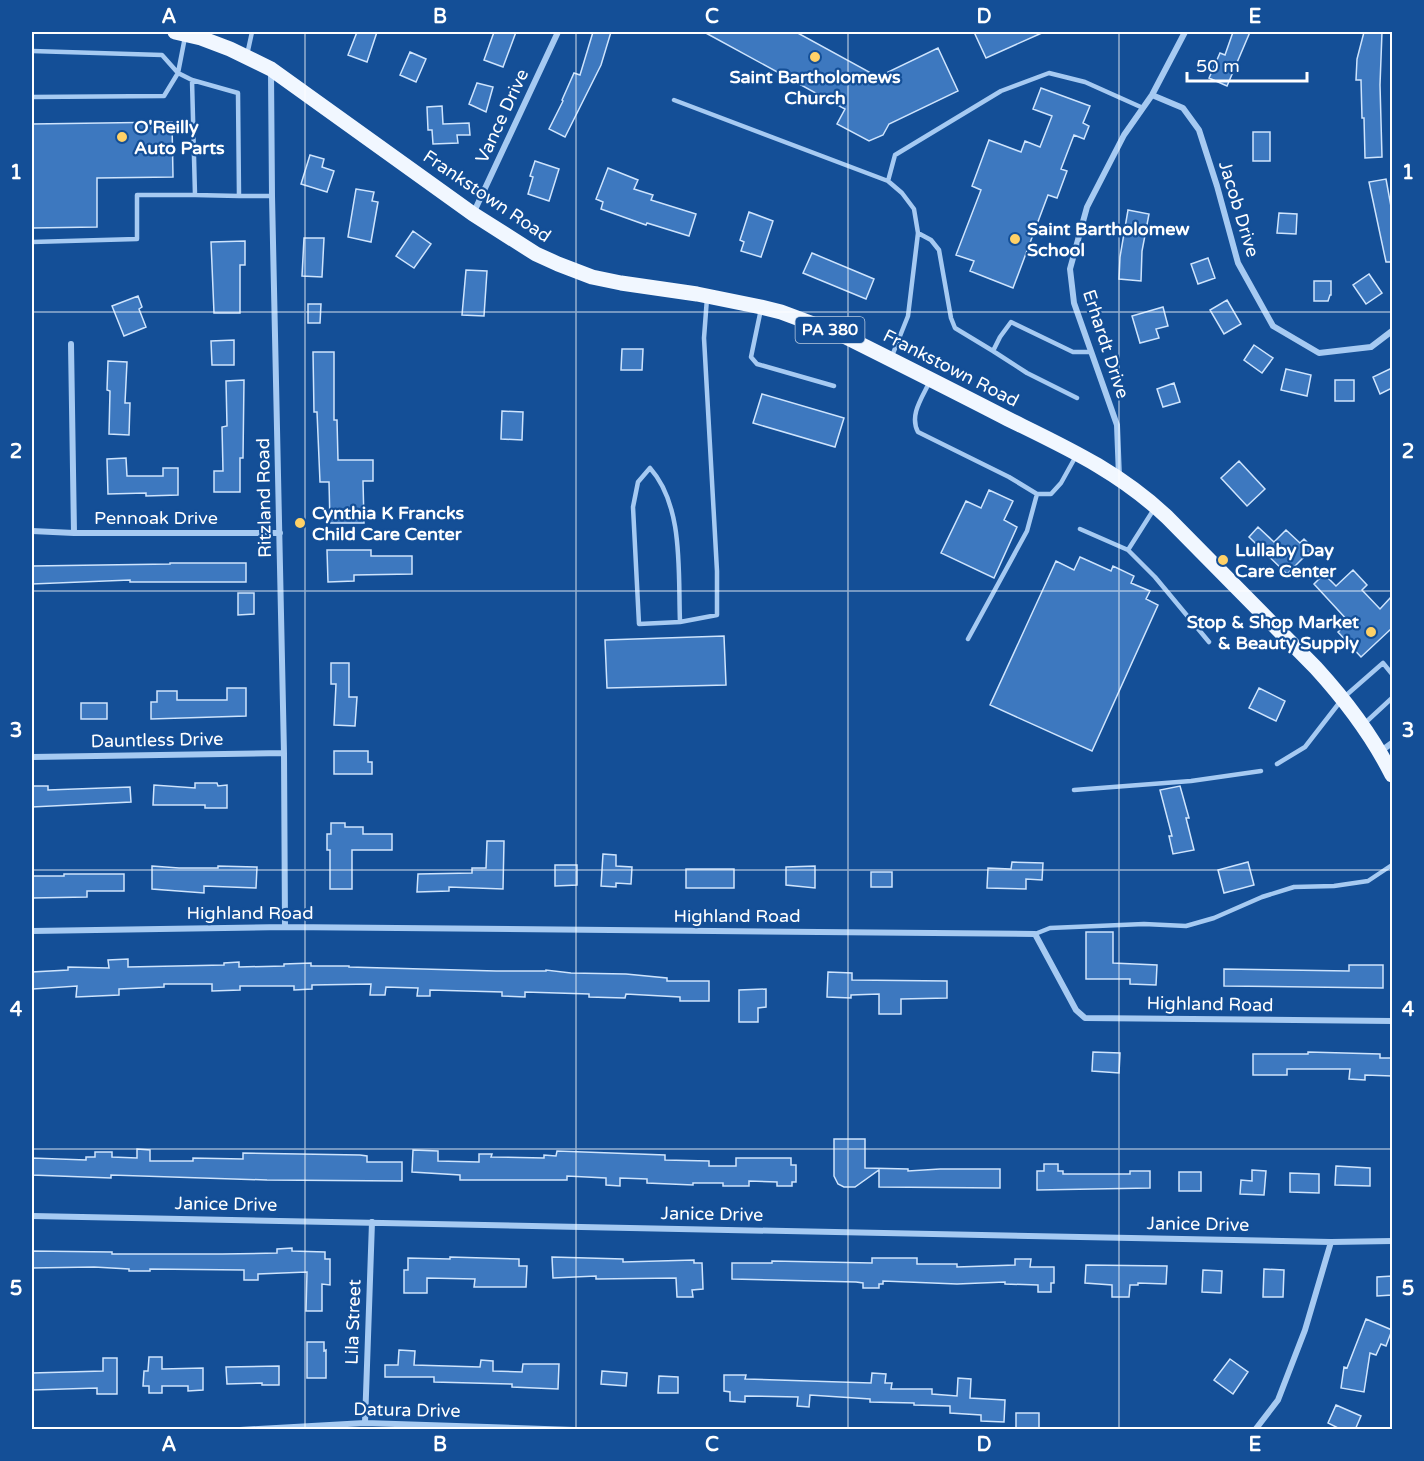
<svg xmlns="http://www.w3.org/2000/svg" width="1424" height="1461" font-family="'Varela Round',sans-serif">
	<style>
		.building { fill: #3d78bf; stroke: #cee4fd; stroke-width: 1.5 }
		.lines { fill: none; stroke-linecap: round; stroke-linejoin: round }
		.service { stroke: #a6caf2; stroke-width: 4.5 }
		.minor { stroke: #a6caf2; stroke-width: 6 }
		.primary { stroke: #f1f7ff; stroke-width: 15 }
		.grid { fill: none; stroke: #fff; stroke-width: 1.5; stroke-opacity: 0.55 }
		.poi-dot { fill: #ffd167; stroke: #144f97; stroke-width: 2 }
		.labels { text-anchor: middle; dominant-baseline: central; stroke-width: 4.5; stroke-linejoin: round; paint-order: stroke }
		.shield { fill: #144f97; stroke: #b8cae0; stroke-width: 1.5 }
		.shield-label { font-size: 16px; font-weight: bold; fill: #fff }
		.poi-label { font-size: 18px; font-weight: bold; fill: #fff; stroke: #144f97; text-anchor: start }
		.street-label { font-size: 18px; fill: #fff; stroke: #144f97 }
		.neatline { fill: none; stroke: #fff; stroke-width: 2 }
		.grid-label { font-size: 20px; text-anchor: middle; font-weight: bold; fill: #fff }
	</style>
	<rect width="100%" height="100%" fill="#144f97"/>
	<path class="building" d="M357,32H377L367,62L348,55Z
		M494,32H516L503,67L484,60Z
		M593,32H611L601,65L565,137L549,129L563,101L562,100L574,73L580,75Z
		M704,32H796L878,77L938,48L958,91L889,124L883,135L869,141L837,124L845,109Z
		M974,32H1044L986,58Z
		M1233,32H1250L1227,86L1209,78L1220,53L1225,55Z
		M1364,32H1382L1380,85L1382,157L1365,158L1364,118H1362L1361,80H1356L1357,59Z
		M410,52L426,59L416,82L400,75Z
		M477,83L493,87L486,112L469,104Z
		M1041,88L1090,106L1083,123L1089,126L1084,139L1074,135L1061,169L1067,171L1057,198L1048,195L1013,288L970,271L974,261L956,255L981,190L972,186L989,140L1021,152L1025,141L1040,147L1052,116L1033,109Z
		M442,106L443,124L469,123L470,135H457L458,143L433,144L432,130H428L427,107Z
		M172,122L173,177L97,178V227L32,228V124Z
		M1253,132H1270V161H1253Z
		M310,155L324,159L322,167L334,171L327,192L301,184Z
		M535,161L559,169L549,201L528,194L533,177L530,176Z
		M608,168L638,180L634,189L653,195L651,200L696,214L689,236L647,223L646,225L601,209L603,202L596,199Z
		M1386,179L1392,212V262H1386L1369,182Z
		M356,189L374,192L372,201L378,202L371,242L348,237Z
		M1128,210L1149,214L1142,251L1141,281L1119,279L1120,257Z
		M749,212L773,221L761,257L741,251L744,242L740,240Z
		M1279,213L1297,214L1296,234L1277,233Z
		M413,231L431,244L414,268L396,256Z
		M304,238H324L322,277L302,276Z
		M245,241V265H240V313H214L211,242Z
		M812,253L874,279L866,299L803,273Z
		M1208,258L1215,278L1198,284L1191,264Z
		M466,270L487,271L484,316L462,315Z
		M1369,274L1382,293L1366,304L1353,285Z
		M1314,281H1331V295H1330L1328,301H1314Z
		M138,296L142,307L139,309L146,327L124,336L112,306Z
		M1227,300L1241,324L1224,334L1210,310Z
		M308,304H321L320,323H308Z
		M1163,307L1168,326L1156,329L1159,338L1140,343L1132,316Z
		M234,340V365H212L211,341Z
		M1254,345L1273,358L1262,373L1244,360Z
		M622,349H643L642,370H621Z
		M313,352H334V420H337L338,460H373V481H363L364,523H330L329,482H320L317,412H314Z
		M108,361L127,362L125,403H130L129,435L109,434L110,391L107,390Z
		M1392,368V388L1380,394L1373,377Z
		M1286,369L1311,375L1307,396L1281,390Z
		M244,380L243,458H240V492H214V471H223L222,427L227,426L226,381Z
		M1335,380H1354V401H1335Z
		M1174,383L1180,402L1163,407L1157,389Z
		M762,394L844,418L835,447L753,423Z
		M502,411L523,412L522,440L501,439Z
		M126,458L127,476H163V468H178V495L146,496V493L108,494L107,459Z
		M1239,461L1265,489L1247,506L1221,478Z
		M989,490L1013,501L1004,520L1017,527L994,578L941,553L966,501L981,508Z
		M1258,527L1274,542L1286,530L1300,543L1304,539L1313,548L1287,574L1249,537Z
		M327,550H371V556H412V574L354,575V581L328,582Z
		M1080,557L1111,571L1113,566L1134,576L1131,583L1150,591L1146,599L1158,605L1092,751L990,705L1056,561L1074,570Z
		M170,563H246V582H130V580L32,584V566L170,564Z
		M1353,570L1367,585L1362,590L1380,609L1392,596V628L1361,657L1338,632L1349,622L1314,584L1324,574L1336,586Z
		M238,593H254V614L238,615Z
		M724,636L726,685L607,688L605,640Z
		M331,663H349V697H357L355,726L334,725L336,684H331Z
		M227,688H246V716L151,719V702H157V691H177V700H227Z
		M1259,688L1285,701L1276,721L1249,708Z
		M81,703H107V719H81Z
		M334,751H368V762H372V774H334Z
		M195,783H217L218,786L227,785V808H205V805H153L154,785L195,788Z
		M32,786H48V790L130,787L131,802L32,807Z
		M1180,786L1189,818H1186L1194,850L1173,854L1169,836H1172L1160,790Z
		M331,823H345V827H363V834H392V850H352V889H330V850H327V834H331Z
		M487,841H504L503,889L449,887V891L417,892L418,874L472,873V868H486Z
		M603,854L616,855V866L632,867L631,884L616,883V887L601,886Z
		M1012,862L1043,863L1042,880L1026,879V889L987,888L988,868L1011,869Z
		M1248,862L1254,885L1224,893L1218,870Z
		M555,865H577V885L555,886Z
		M152,866L179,868H218V866L257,867L256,888L204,886V893L152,889Z
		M815,866V888L786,885V867Z
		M686,869H734V888H686Z
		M871,872H892V887H871Z
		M64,874H124V891H87V897L32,898V876H64Z
		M1086,932H1113V963L1157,965L1156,985L1130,984V979H1086Z
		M128,959V967L224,965V963L239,962V967L284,966V964L311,963V966H349V967L496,971H546V970L571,973L626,974L667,978V981H709V1001H680V997L626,994L625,998L589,997V994L525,992V997L502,996V992L430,990V996H417L418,988L386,987L385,995H370L371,984L312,985V989L294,990V986H240V990L212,991V984H164V987L119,989V995L76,997L77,986L33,989L32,972L68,970V967L109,968L108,960Z
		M1349,965H1383V988L1224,986V969L1349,971Z
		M828,972L852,973V980L947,981V998L901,999V1014H879V994L851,995V998L827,997Z
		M766,989V1007L758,1008V1022H739V990Z
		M1093,1052L1120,1053L1119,1073L1092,1071Z
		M1308,1052L1380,1054V1058H1392V1076L1365,1075V1080L1349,1079L1350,1069H1287V1075H1253V1054H1308Z
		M834,1139H865V1168L908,1169V1171L940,1169H1000V1188L879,1187V1170L855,1187H844L838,1184L834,1176Z
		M137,1149L150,1150V1161H193V1158L243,1159V1153L360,1155L367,1156V1162H402V1181L267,1180L111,1175V1178L32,1175V1158L86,1160V1157H95V1152H112V1157L137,1158Z
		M413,1150L438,1151V1161L479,1162V1154H492L491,1157L544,1158V1155L556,1156L557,1151L665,1155V1160L709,1161V1166H736V1158H791V1165H796V1182H792V1186H777V1182L749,1181V1186H723V1183H693V1185L647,1183V1179L620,1178V1186L606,1185V1178L567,1176V1180H460V1175L412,1172Z
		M1044,1164H1058V1171H1063V1174H1130V1171H1150V1188L1037,1190V1171H1044Z
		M1336,1166L1370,1168V1186L1335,1185Z
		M1252,1170L1266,1171L1264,1195L1240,1194L1241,1180L1252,1181Z
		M1179,1172H1201V1191H1179Z
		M1290,1173L1319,1174V1193L1290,1192Z
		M292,1248V1251L325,1252V1259H330V1285L322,1284V1311H306L307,1272L258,1274V1280H244V1270L150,1269V1271H129V1269L94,1267L32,1268V1251L112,1252V1254H222L277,1253V1249Z
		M450,1257L519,1259V1266H527L526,1287H474L475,1279L427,1278V1293H404V1270H408V1258L450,1259Z
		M552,1257L623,1259V1262L694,1260V1263H702L703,1289L692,1290L693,1297H677L676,1278L596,1279V1276L553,1278Z
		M872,1258H917V1264H957V1267L1015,1265V1259H1031L1030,1267H1054V1283H1051V1292H1038V1285L1005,1284V1282L957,1284L883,1281V1284H879V1288H863V1283L856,1282L732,1279V1263H772V1261L872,1263Z
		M1086,1265L1167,1266L1166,1284L1138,1283V1285H1130L1129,1297H1112V1285L1085,1283Z
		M1264,1269L1284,1270L1283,1297H1263Z
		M1203,1270L1222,1271L1221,1293L1202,1292Z
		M1392,1276V1295L1377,1296V1277Z
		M1366,1319L1392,1330L1386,1346L1381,1344L1376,1355L1370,1353L1364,1392L1341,1388L1344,1367L1347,1368Z
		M307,1342H324V1351L326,1350V1378H307Z
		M399,1350L415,1351L414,1365L480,1367L481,1360L493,1361V1371L522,1372L523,1364H559L558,1389L512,1387V1384L434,1382V1377H385V1365H398Z
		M149,1357H162V1369L203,1368V1390L188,1391V1386H162V1393H149V1386H143L144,1371H148Z
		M103,1358H117V1394H97V1388L32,1390V1373L103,1371Z
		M1230,1359L1248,1372L1233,1394L1214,1380Z
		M279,1366V1385H262V1383L227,1384L226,1367Z
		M602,1371L627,1373L626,1386L601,1384Z
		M872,1373L886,1374L885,1383H892L891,1389H932V1394L957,1396L958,1378L971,1379L970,1398L1005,1400L1004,1422L981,1421V1415L950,1413V1406L914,1405V1403L870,1402V1399L810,1395L809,1407L797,1406L798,1397L745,1396V1402L730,1401V1392L724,1391V1375H746L745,1379L871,1383Z
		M659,1376L678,1377V1393H658Z
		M1336,1405L1361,1416L1355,1430H1342L1328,1423Z
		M1016,1413H1039V1430H1016Z"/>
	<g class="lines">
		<path class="service" d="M32,51L162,55L178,73L192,80L238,93L239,196H272
			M247,55L252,32
			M192,80L195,195L239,196
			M32,97L164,96L178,73L185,37
			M674,100L888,181
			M918,233L931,240L939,250L951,318L955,328L993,351
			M32,242L137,239V195H195
			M761,309L751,357L757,364L834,386
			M892,356L908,316L918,233L914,209L902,193L888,181L895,155L1001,91L1049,73L1085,82L1143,108
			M930,381C922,398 909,415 918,432L1009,477L1037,494H1051L1061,483L1076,456
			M1077,398L1027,373L993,351L1000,337L1011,322L1073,352H1090
			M1080,529L1128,550L1154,509
			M1128,550L1155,577L1209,642
			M680,622C678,572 684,506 650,468L638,482L633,507L639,624L680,622L717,615V571L704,338L707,298
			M968,639L1027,531L1037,494
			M1365,723L1392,698
			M1277,764L1305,747L1343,698L1383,663L1392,674
			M1074,790L1191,781L1261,771
			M1035,934L1050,928L1144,924L1186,926L1214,918L1262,897L1294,887L1334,886L1368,881L1392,865"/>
		<path class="minor" d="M271,73L272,196L284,753L285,927
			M1152,95L1183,108L1199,130L1217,186L1238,263L1273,326L1319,353L1371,347L1392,331
			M473,214L558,32
			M71,344L74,533
			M1119,477L1117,425L1074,303L1070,269L1087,207L1124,135L1152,95L1185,32
			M32,531L74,533H280
			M1381,751L1392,743
			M32,757L284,753
			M32,931L285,927L1035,934L1076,1010L1085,1018L1392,1021
			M32,1216L1331,1242L1392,1241
			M365,1423L372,1222
			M240,1430L365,1423L574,1430
			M1255,1430L1278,1400L1305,1330L1331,1242"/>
		<path class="primary" d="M175,32L201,38L230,49L271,69L473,214L536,254L558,264L592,277L621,283L697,294L761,307L781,312L840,334C896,362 952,390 1008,419C1067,448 1118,471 1167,517L1316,668C1346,701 1372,735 1392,775"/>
	</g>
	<path class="grid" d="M305,32V1430M576,32V1430M848,32V1430M1119,32V1430M32,312H1392M32,591H1392M32,870H1392M32,1149H1392"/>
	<g class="poi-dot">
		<circle cx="815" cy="57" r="6"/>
		<circle cx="122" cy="137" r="6"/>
		<circle cx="1015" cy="239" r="6"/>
		<circle cx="300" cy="523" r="6"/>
		<circle cx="1223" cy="560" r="6"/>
		<circle cx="1371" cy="632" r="6"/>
	</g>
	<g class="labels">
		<rect class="shield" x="795.5" y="317" width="69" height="26" rx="4.5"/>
		<g class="shield-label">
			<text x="830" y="330">PA 380</text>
		</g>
		<g class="poi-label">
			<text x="815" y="77" text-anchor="middle">Saint Bartholomews<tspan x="815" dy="21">Church</tspan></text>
			<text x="134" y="127">O'Reilly<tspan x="134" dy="21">Auto Parts</tspan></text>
			<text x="1027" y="229">Saint Bartholomew<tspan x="1027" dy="21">School</tspan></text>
			<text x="312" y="513">Cynthia K Francks<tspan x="312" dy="21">Child Care Center</tspan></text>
			<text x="1235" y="550">Lullaby Day<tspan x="1235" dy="21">Care Center</tspan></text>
			<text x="1359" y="622" text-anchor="end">Stop &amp; Shop Market<tspan x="1359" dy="21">&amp; Beauty Supply</tspan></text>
		</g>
		<g class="street-label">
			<text transform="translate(502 116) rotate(-65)">Vance Drive</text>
			<text transform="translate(487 196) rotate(34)">Frankstown Road</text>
			<text transform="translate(1239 209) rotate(73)">Jacob Drive</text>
			<text transform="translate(1106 344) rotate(72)">Erhardt Drive</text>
			<text transform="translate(951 368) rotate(27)">Frankstown Road</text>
			<text transform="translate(264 498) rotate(-91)">Ritzland Road</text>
			<text x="156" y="518">Pennoak Drive</text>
			<text transform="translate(157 740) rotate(-1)">Dauntless Drive</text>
			<text x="250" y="913">Highland Road</text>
			<text x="737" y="916">Highland Road</text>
			<text transform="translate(1210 1004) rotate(1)">Highland Road</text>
			<text transform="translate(226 1204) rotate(1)">Janice Drive</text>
			<text transform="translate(712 1214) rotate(1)">Janice Drive</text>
			<text transform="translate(1198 1224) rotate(1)">Janice Drive</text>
			<text transform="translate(353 1322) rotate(-88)">Lila Street</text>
			<text transform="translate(407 1410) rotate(1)">Datura Drive</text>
		</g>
	</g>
	<rect width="1424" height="1461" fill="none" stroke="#144f97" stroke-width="66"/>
	<path d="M1187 72v9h120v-9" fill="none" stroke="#ffffff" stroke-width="3"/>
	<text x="1196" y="72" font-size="18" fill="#ffffff" stroke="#144f97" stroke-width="4.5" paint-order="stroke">50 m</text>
	<rect x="33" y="33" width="1358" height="1395" class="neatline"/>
	<g class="grid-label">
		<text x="169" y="23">A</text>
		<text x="440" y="23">B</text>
		<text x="712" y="23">C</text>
		<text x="984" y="23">D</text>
		<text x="1255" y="23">E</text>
		<text x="16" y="179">1</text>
		<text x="1408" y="179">1</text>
		<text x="16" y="458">2</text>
		<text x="1408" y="458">2</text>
		<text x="16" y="737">3</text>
		<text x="1408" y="737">3</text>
		<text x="16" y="1016">4</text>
		<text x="1408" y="1016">4</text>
		<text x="16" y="1295">5</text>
		<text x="1408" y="1295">5</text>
		<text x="169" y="1451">A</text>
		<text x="440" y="1451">B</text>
		<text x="712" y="1451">C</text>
		<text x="984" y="1451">D</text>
		<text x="1255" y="1451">E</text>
	</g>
</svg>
